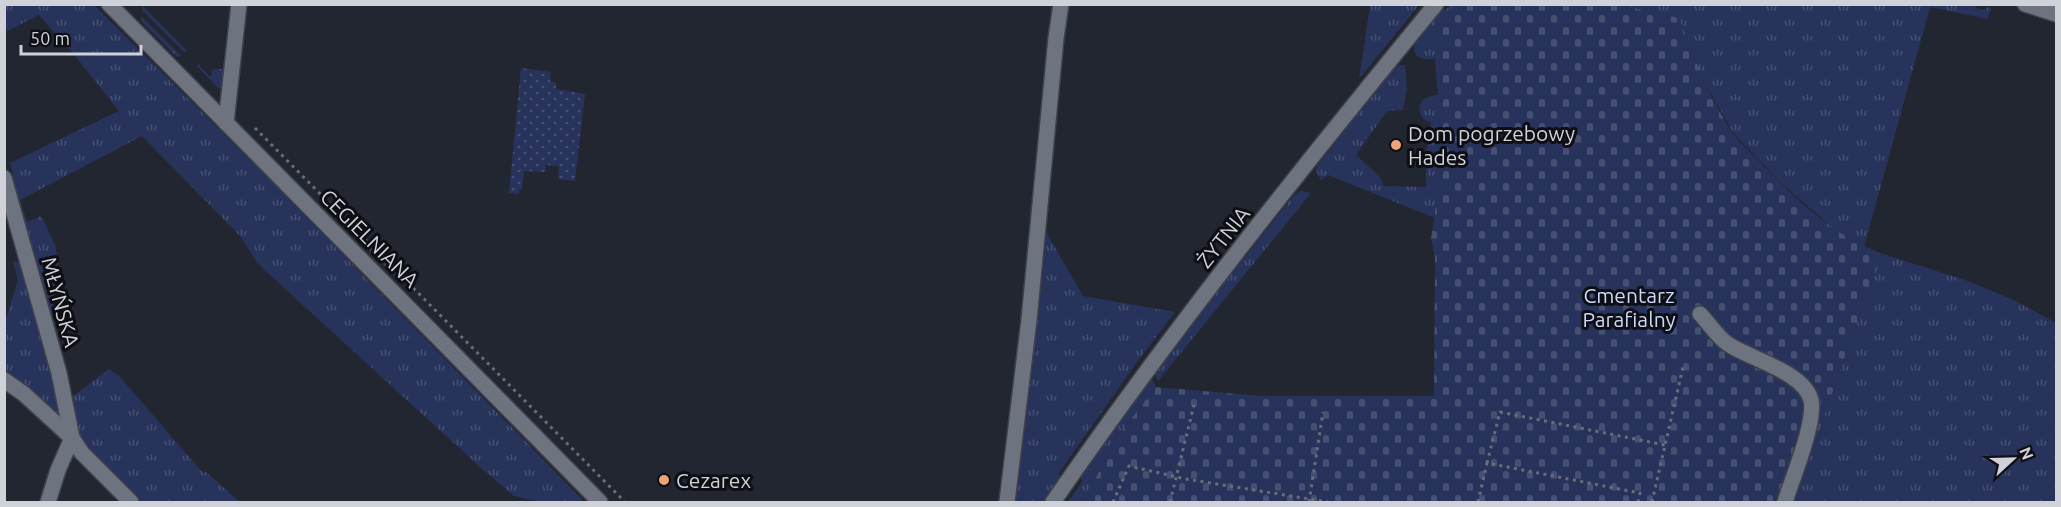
<svg xmlns="http://www.w3.org/2000/svg" width="2061" height="507" font-family="Ubuntu,sans-serif">
	<style>
		.grass { fill: url(#grass-tufts) }
		.cemetery { fill: url(#cemetery-stones) }
		.park { fill: url(#park-dots) }
		.lines { fill: none; stroke-linecap: round; stroke-linejoin: round }
		.minor-casing { stroke: #3f424b; stroke-width: 18 }
		.path { stroke: #6a6d77; stroke-width: 3; stroke-dasharray: 3 4.5; stroke-linecap: butt }
		.minor { stroke: #6e7380; stroke-width: 15 }
		.poi-dot { fill: #efa376; stroke: #0e0f14; stroke-width: 2 }
		.labels { text-anchor: middle; dominant-baseline: central; stroke-width: 6; stroke-linejoin: round; paint-order: stroke }
		.poi-label { font-size: 21px; fill: #d0d2da; stroke: #0e0f14; text-anchor: start }
		.street-label { font-size: 21px; fill: #d0d2da; stroke: #0e0f14 }
		.park-label { font-size: 21px; fill: #ccd8f8; stroke: #0e0f14 }
	</style>
	<defs>
		<pattern id="grass-tufts" width="24" height="20" patternUnits="userSpaceOnUse" patternTransform="scale(1.5)"><rect width="24" height="20" fill="#27335b"/><path d="M3 7l-1-3M5 7V3M7 7l1-3M15 17l-1-3M17 17v-4M19 17l1-3" fill="none" stroke="#455072"/></pattern>
		<pattern id="cemetery-stones" width="16" height="16" patternUnits="userSpaceOnUse" patternTransform="scale(1.5)"><rect width="16" height="16" fill="#27335b"/><path d="M2 7V4a2 2 0 0 1 4 0v3zM10 15v-3a2 2 0 0 1 4 0v3z" fill="#455072"/></pattern>
		<pattern id="park-dots" width="8" height="8" patternUnits="userSpaceOnUse" patternTransform="scale(1.5)"><rect width="8" height="8" fill="#27335b"/><path d="M2 2h.1M6 6h.1" fill="none" stroke="#455072" stroke-width="1.8" stroke-linecap="round"/></pattern>
	</defs>
	<rect width="100%" height="100%" fill="#222631"/>
	<path class="grass" d="M1923,4L1930,6L1931,4H1976V8L1985,10L1987,7L1991,9L1987,19L1930,7L1864,247L1837,232L1780,182L1733,133L1699,72L1679,18L1621,5Z
		M5,5H94L268,178L582,499L581,502H542L514,496L480,467L258,264L241,237L142,136L20,200L27,222L41,216L55,244L58,261L51,323L10,187L13,173L10,163L119,111L72,52L39,15L5,32Z
		M1370,5H1419L1359,79Z
		M1450,5H1454L1437,25L1443,121L1442,169L1435,218L1328,175L1321,180L1316,171L1317,166L1393,69L1400,65H1405L1407,90L1403,110L1387,111L1356,155L1380,177L1384,186L1426,187L1427,145L1431,144V123L1423,119C1414,103 1423,96 1438,95L1435,59C1423,60 1413,59 1414,45L1442,9L1445,11Z
		M143,6L186,50L185,53L142,10Z
		M141,17H142L181,56L177,57L141,21Z
		M198,62L201,68L211,77L212,70L227,68L222,88H218L197,66Z
		M1301,191L1311,193L1158,381L1154,372L1295,194Z
		M1045,230L1083,296L1175,312L1140,358L1058,474L1063,478L1045,502H1012Z
		M357,233L397,275L396,277L354,236Z
		M1883,254L1968,281L2016,301L2056,323V502H1794L1863,305Z
		M13,261L21,264L66,427L5,375V322L18,280Z
		M109,369L120,377L203,473L206,472L240,502H141L90,451C76,437 73,419 68,400Z
		M1151,377L1156,387L1118,436L1083,502H1068L1083,480L1078,476Z"/>
	<path class="cemetery" d="M1454,5H1621L1679,18C1693,57 1709,95 1731,131C1738,142 1750,151 1759,161C1795,199 1834,237 1883,254L1863,305L1794,502H1083L1118,436L1156,387L1261,396H1434L1435,258L1431,238L1442,169L1443,121L1437,25Z"/>
	<path class="park" d="M521,68L551,72L550,81L556,83V89L585,94L575,181L558,179L559,166L546,165L545,172L524,171L522,190H519V194L509,193Z"/>
	<g class="lines">
		<g class="minor-casing">
			<path id="minor" d="M109,4L600,502
				M2025,4L2056,14
				M226,123L239,4
				M4,178L59,373L72,438L58,470L48,502
				M1700,314C1709,323 1718,338 1728,344C1750,359 1804,372 1811,400C1816,422 1792,479 1785,502
				M4,380L24,394L72,438L82,453L131,502
				M1007,502L1029,320L1056,38L1061,4
				M1053,502C1172,330 1303,166 1436,4"/>
		</g>
		<path class="path" d="M255,128L625,502
			M1487,463L1500,412L1665,445
			M1113,502L1129,466L1186,479L1328,502
			M1170,502L1194,405
			M1309,502L1323,412
			M1478,502L1487,463L1640,493L1638,502
			M1652,502L1683,367"/>
		<use href="#minor" class="minor"/>
	</g>
	<g class="poi-dot">
		<circle cx="1396" cy="145" r="6"/>
		<circle cx="664" cy="480" r="6"/>
	</g>
	<g class="labels">
		<g class="poi-label">
			<text x="1408" y="133">Dom pogrzebowy<tspan x="1408" dy="24">Hades</tspan></text>
			<text x="676" y="480">Cezarex</text>
		</g>
		<g class="street-label">
			<text transform="translate(1223 237) rotate(-52)">ŻYTNIA</text>
			<text transform="translate(370 238) rotate(45)">CEGIELNIANA</text>
			<text transform="translate(61 302) rotate(75)">MŁYŃSKA</text>
		</g>
		<g class="park-label">
			<text x="1629" y="295">Cmentarz<tspan x="1629" dy="24">Parafialny</tspan></text>
		</g>
	</g>
	<rect width="2061" height="507" fill="none" stroke="#d0d2da" stroke-width="12"/>
	<g transform="translate(2013 459) rotate(68)" stroke="#0e0f14" stroke-width="4.5" paint-order="stroke">
	<path d="M0-4.5L10 22L0 15L-10 22Z" fill="#d0d2da"/>
	<text y="-9" font-size="16" font-weight="bold" text-anchor="middle" fill="#d0d2da">N</text>
	</g>
	<path d="M21 45v9h120v-9" fill="none" stroke="#d0d2da" stroke-width="3"/>
	<text x="30" y="45" font-size="18" fill="#d0d2da" stroke="#0e0f14" stroke-width="4.5" paint-order="stroke">50 m</text>
</svg>
